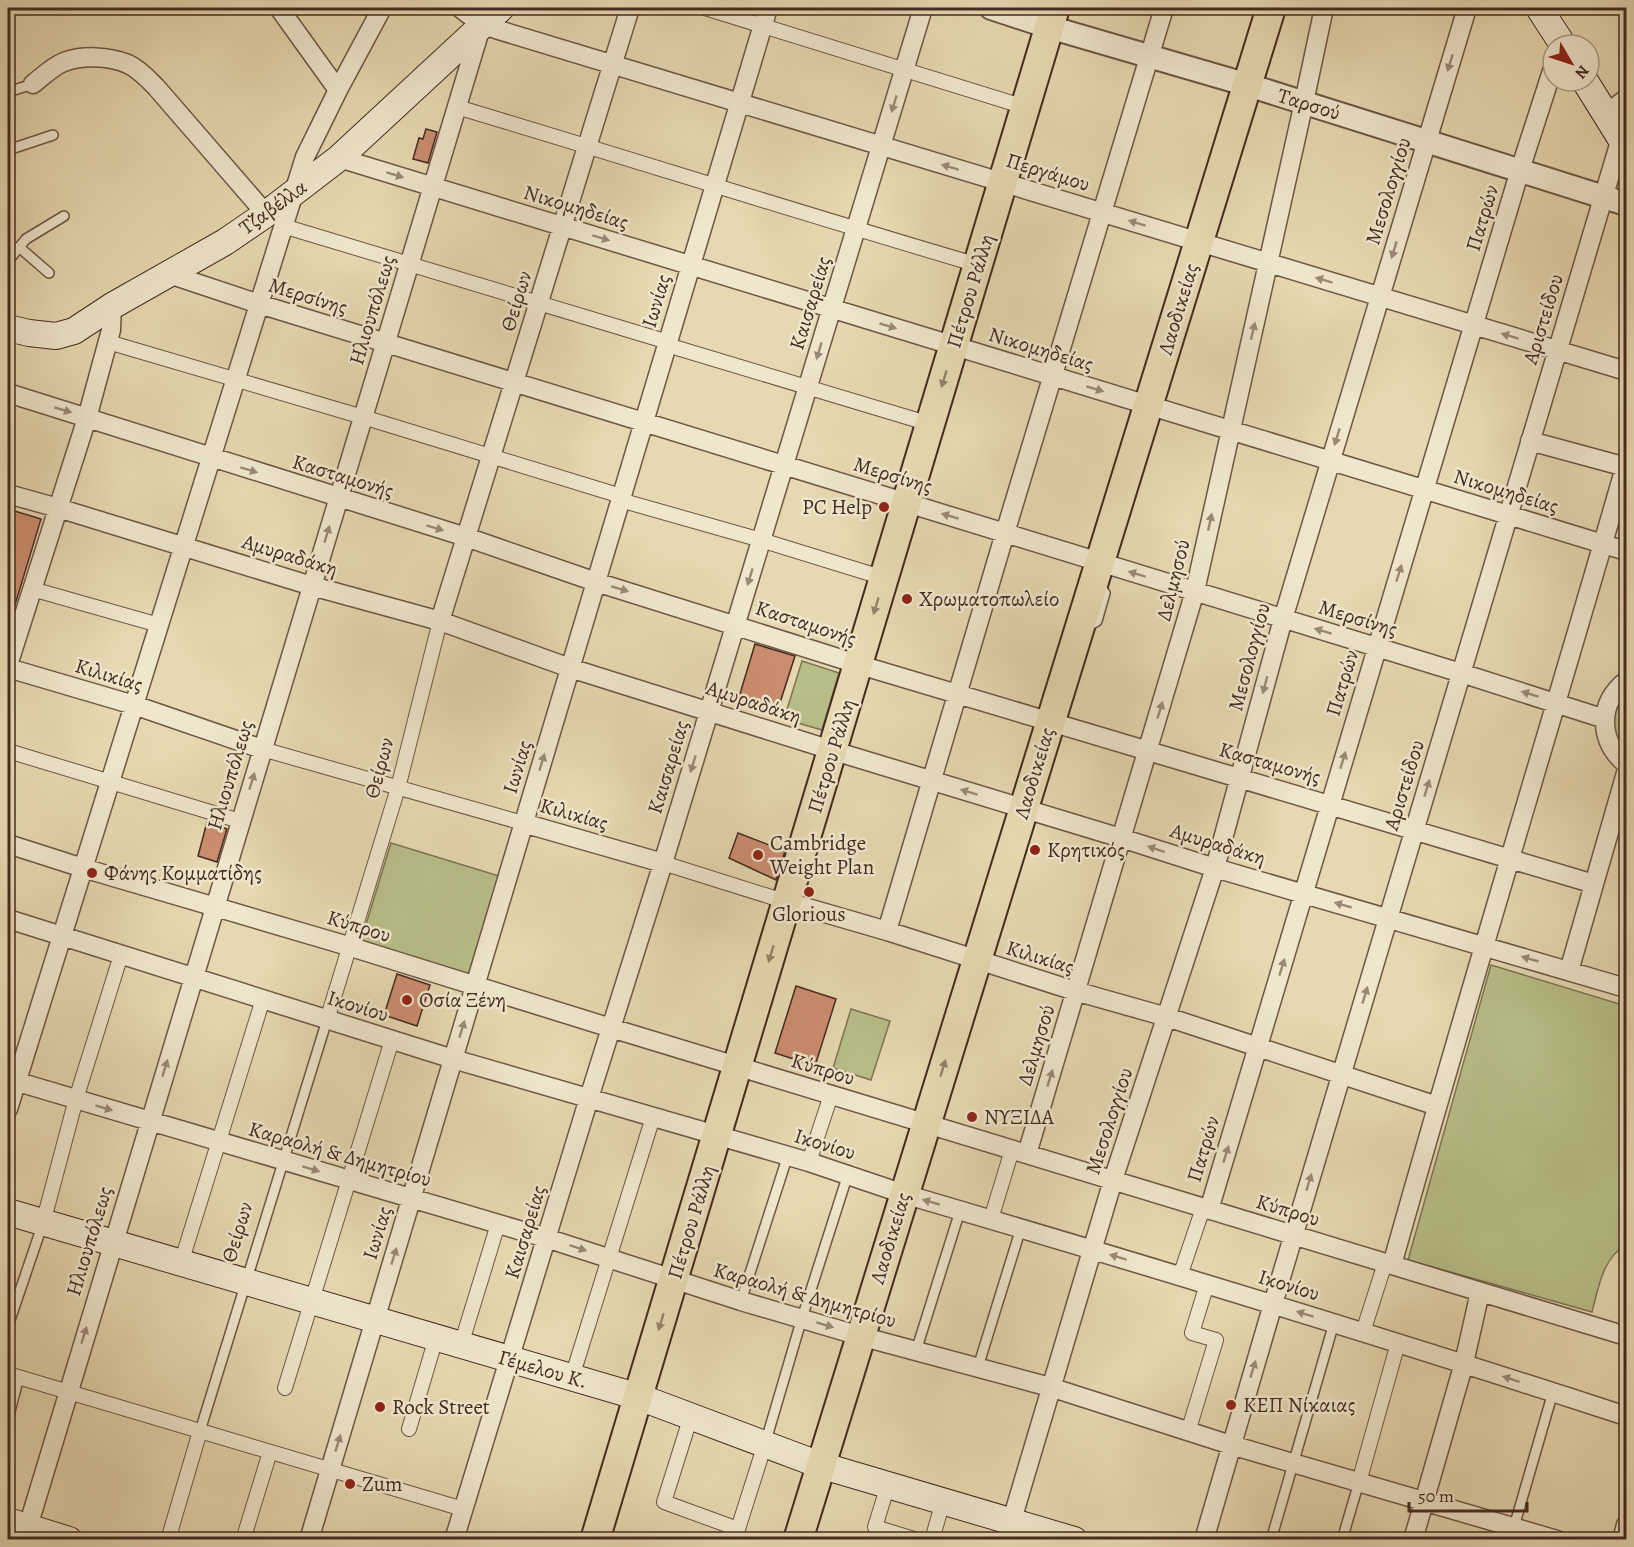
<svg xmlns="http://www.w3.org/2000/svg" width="1634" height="1547" font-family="Alegreya,serif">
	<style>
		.green { fill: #b8be88; stroke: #7e7455; stroke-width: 1.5 }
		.building { fill: #cb8d6f; stroke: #442b22; stroke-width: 1.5 }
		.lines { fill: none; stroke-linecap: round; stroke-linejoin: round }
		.service-casing { stroke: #6c5646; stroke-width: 12 }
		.pedestrian-casing { stroke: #6c5646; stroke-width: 16 }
		.minor-casing { stroke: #6c5646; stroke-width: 21 }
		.tertiary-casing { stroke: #6c5646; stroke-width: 26 }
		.secondary-casing { stroke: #442b22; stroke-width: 28 }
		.primary-casing { stroke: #442b22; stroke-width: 32 }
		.service { stroke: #efe6cc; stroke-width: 9 }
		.pedestrian { stroke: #efe6cc; stroke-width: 14 }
		.minor { stroke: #efe6cc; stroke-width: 18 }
		.tertiary { stroke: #efe6cc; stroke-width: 22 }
		.secondary { stroke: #efe6cc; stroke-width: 26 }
		.primary { stroke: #e6d8b0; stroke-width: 28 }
		.oneway { fill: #9a8877 }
		.oneway2 { fill: #958269 }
		.poi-dot { fill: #8f2418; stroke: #efe6cc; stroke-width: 2 }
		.labels { text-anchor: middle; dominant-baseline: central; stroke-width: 5; stroke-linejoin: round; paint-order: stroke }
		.street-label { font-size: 21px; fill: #442b22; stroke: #efe6cc }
		.poi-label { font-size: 21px; fill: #442b22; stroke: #efe6cc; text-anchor: start }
	</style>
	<rect width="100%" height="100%" fill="#e6d8b0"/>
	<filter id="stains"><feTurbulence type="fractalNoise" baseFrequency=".00333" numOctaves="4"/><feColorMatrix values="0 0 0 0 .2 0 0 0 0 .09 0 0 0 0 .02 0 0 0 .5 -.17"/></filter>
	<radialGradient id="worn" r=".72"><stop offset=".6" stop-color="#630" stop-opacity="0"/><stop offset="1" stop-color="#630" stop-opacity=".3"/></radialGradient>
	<path class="green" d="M802,661L839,673L822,730L784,719Z
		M1626,689V756L1614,739L1612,711Z
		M391,843L499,876L468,976L360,944Z
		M1491,965L1626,1006V1244C1602,1260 1599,1286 1592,1312L1408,1260Z
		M851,1009L890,1021L871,1080L833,1068Z"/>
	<path class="building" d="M426,129L437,132L428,163L413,159L419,138L423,139Z
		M8,509L41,519L11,618L8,617Z
		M755,644L795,656L778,709L739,697Z
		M207,822L227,829L217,862L198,856Z
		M738,833L785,851L776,880L729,858Z
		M397,974L430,985L417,1026L384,1015Z
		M796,986L836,999L815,1066L775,1053Z"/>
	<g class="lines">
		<g class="service-casing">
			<path id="service" d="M8,92L33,84
				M8,150L53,135
				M19,247L49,273
				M8,261L26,239L64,216
				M1085,628L1097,621L1105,593L1100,586
				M741,1301L788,1155
				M8,1326L43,1223
				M916,1351L960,1211
				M978,1367L1021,1228
				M8,1419L19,1377
				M200,1431L327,1020
				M765,1444L802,1318L848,1174
				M1514,1527L1553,1392
				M1271,1540L1334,1323
				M1342,1540L1359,1482"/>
		</g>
		<g class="pedestrian-casing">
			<path id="pedestrian" d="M705,8L1025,107
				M457,107C631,159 804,214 978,265
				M283,226L668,342
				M108,342L363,417L621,496
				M667,345L930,424
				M620,500L761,540L884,578
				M32,589L159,625
				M262,749L523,823
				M8,751L240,821
				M663,863L787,902
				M327,1020L398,788L440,621
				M809,1162L831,1095
				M991,1219L1012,1150
				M43,1223L76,1099L121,955
				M181,1263L263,999
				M1180,1276L1203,1208
				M1363,1332L1385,1263
				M461,1345L498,1224
				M8,1374L463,1509
				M572,1377L653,1117
				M285,1388L392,1040
				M691,1416L664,1502L738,1529L765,1444
				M409,1429L436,1338
				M1188,1432L1216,1340L1192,1333L1207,1284
				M1359,1482L1398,1343
				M888,1485L875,1527L917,1540
				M168,1540L200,1431
				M243,1540L270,1452
				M932,1540L943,1501"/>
		</g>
		<g class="minor-casing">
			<path id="minor" d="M279,8L338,90
				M460,8L482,25L1626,371
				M33,84C42,77 53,66 64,62C82,55 109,56 128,64C139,69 148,79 156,87L266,214
				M1606,114L1626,99
				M339,158L1626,551
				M169,274L259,304L1461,673L1605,719
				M8,393L466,537L596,582L870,668L1594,884
				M1530,441L1626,467
				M8,494L58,508L312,586L440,621L570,668L844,754L1121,838L1215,868L1626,988
				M440,621L630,8
				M8,665L87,418L111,330L112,306
				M8,668L134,705L262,749
				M1626,681C1597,704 1599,741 1626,764
				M523,823L663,863
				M8,844L83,868L348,946L611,1028L1626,1336
				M787,902L887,931L1075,991L1167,1017L1437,1106
				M8,919L453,1059L809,1162L904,1194C1146,1265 1387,1338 1626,1416
				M887,931L1005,533L1164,8
				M1569,971L1626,773
				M8,1079L546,1238L741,1301L860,1336L1050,1387L1231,1445L1557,1540
				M8,1109L305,157L338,90L382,8
				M1027,1154L1195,591L1304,102L1324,8
				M1209,1210L1520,170L1553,68
				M1392,1265C1467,997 1549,731 1626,464
				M24,1540L481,27
				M309,1540L768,8
				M454,1540L589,1098L663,863L923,8
				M1006,1540L1113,1180L1215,868L1283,619L1467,8
				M1204,1540L1273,1304L1621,138
				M1413,1540L1464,1363L1480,1292
				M1622,1540L1626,1525"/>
		</g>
		<g class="tertiary-casing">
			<path id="tertiary" d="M991,8L1049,27L1248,85L1626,204"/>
		</g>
		<g class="secondary-casing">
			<path id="secondary" d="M1539,8L1563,45
				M1585,81L1626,147
				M8,328L29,333L56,336L74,331L112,306L225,242L266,214L339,158L501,8
				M8,1212L639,1397L820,1465L1074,1540
				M8,1521L69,1540"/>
		</g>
		<g class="primary-casing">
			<path id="primary" d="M595,1540L1055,8
				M798,1540L1271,8"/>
		</g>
		<use href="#service" class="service"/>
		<use href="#pedestrian" class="pedestrian"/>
		<use href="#minor" class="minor"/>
		<use href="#tertiary" class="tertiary"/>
		<use href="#secondary" class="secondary"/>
		<use href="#primary" class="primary"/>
	</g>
	<defs><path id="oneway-solid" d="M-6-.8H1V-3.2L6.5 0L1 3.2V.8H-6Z" transform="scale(1.5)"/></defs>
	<g class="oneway">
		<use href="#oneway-solid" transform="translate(1450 63) rotate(107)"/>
		<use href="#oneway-solid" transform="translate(894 104) rotate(107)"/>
		<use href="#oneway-solid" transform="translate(950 167) rotate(-163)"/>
		<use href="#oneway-solid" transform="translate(395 175) rotate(17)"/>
		<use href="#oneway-solid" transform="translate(1137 223) rotate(-163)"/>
		<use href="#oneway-solid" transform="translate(601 238) rotate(17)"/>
		<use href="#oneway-solid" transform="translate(1394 250) rotate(107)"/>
		<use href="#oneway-solid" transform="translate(1324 280) rotate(-163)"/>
		<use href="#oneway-solid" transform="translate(888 326) rotate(17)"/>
		<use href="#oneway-solid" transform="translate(1253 331) rotate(-77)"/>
		<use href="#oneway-solid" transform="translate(1510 336) rotate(-163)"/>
		<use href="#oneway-solid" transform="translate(819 351) rotate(107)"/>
		<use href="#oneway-solid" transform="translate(1095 389) rotate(17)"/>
		<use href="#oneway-solid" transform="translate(63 410) rotate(17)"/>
		<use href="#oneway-solid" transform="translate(1337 437) rotate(107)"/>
		<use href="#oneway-solid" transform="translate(249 470) rotate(17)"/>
		<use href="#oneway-solid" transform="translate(950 516) rotate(-163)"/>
		<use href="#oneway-solid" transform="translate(1210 522) rotate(-78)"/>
		<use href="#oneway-solid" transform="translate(435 528) rotate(17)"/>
		<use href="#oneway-solid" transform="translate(327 534) rotate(-73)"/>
		<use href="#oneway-solid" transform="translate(1399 573) rotate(-73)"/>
		<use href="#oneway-solid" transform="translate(1137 574) rotate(-163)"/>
		<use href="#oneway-solid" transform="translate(750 577) rotate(107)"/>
		<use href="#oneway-solid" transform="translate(620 589) rotate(17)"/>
		<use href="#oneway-solid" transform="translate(1323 631) rotate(-163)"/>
		<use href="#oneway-solid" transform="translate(1265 685) rotate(105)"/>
		<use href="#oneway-solid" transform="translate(1530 694) rotate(-163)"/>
		<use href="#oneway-solid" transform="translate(1160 710) rotate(-73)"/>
		<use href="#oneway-solid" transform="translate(1343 760) rotate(-73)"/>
		<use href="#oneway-solid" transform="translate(542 762) rotate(-73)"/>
		<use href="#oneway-solid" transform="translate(693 764) rotate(107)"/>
		<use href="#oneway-solid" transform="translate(252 781) rotate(-73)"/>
		<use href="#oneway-solid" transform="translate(1427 788) rotate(-73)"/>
		<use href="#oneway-solid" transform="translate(969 792) rotate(-163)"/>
		<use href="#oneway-solid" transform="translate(1156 849) rotate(-162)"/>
		<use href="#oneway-solid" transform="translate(1343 905) rotate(-164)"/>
		<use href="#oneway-solid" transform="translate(1530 959) rotate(-164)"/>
		<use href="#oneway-solid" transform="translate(1282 967) rotate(-73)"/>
		<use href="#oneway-solid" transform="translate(1365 995) rotate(-73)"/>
		<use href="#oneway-solid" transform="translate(462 1029) rotate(-73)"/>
		<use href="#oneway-solid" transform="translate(165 1068) rotate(-73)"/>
		<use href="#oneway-solid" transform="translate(1050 1078) rotate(-73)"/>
		<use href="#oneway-solid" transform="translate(104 1108) rotate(17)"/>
		<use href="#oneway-solid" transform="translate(1226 1154) rotate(-73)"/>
		<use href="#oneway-solid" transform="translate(311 1169) rotate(17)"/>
		<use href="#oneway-solid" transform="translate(1309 1182) rotate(-73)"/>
		<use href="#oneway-solid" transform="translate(931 1202) rotate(-164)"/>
		<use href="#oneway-solid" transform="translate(578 1248) rotate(18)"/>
		<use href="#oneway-solid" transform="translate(394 1256) rotate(-73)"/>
		<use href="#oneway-solid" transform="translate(1118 1257) rotate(-163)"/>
		<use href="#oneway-solid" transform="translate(1305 1314) rotate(-163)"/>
		<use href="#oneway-solid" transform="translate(825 1325) rotate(17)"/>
		<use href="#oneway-solid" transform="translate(84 1335) rotate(-73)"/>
		<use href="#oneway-solid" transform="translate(1253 1369) rotate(-73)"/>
		<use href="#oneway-solid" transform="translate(1511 1379) rotate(-162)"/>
		<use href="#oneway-solid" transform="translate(338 1443) rotate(-73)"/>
	</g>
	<g class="oneway2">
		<use href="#oneway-solid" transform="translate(944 379) rotate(107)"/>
		<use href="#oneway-solid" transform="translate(876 606) rotate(107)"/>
		<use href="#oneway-solid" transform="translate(771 954) rotate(107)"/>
		<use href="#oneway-solid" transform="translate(943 1068) rotate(-73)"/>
		<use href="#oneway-solid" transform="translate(661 1322) rotate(107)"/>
	</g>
	<g class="poi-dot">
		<circle cx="884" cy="507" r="6"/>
		<circle cx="907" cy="599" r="6"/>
		<circle cx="1035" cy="850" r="6"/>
		<circle cx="758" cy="855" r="6"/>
		<circle cx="92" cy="873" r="6"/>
		<circle cx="809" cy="892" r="6"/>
		<circle cx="407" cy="1000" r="6"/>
		<circle cx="972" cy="1117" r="6"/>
		<circle cx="1231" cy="1405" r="6"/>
		<circle cx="380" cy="1407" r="6"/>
		<circle cx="350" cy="1484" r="6"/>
	</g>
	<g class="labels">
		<g class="street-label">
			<text transform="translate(1309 104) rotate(17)">Ταρσού</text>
			<text transform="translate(1048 172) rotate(17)">Περγάμου</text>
			<text transform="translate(1388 191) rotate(-73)">Μεσολογγίου</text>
			<text transform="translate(273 207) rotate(-36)">Τζαβέλλα</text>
			<text transform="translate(576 207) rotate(17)">Νικομηδείας</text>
			<text transform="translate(1482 218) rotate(-73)">Πατρών</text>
			<text transform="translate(970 291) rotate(-73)">Πέτρου Ράλλη</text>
			<text transform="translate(308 296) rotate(17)">Μερσίνης</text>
			<text transform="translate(516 301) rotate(-73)">Θείρων</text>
			<text transform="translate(656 301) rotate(-73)">Ιωνίας</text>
			<text transform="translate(810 303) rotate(-73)">Καισαρείας</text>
			<text transform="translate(1178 309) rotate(-73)">Λαοδικείας</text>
			<text transform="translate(372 310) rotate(-73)">Ηλιουπόλεως</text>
			<text transform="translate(1543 319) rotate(-73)">Αριστείδου</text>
			<text transform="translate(1041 349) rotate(17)">Νικομηδείας</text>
			<text transform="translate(893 475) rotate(17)">Μερσίνης</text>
			<text transform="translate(343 476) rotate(17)">Κασταμονής</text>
			<text transform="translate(1506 491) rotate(17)">Νικομηδείας</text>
			<text transform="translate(290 555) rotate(17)">Αμυραδάκη</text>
			<text transform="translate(1173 580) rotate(-76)">Δελμησού</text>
			<text transform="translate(1358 618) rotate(17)">Μερσίνης</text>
			<text transform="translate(806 623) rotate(18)">Κασταμονής</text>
			<text transform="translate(1249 657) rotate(-75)">Μεσολογγίου</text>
			<text transform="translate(109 675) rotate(17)">Κιλικίας</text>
			<text transform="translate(1342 683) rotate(-73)">Πατρών</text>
			<text transform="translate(754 702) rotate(18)">Αμυραδάκη</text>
			<text transform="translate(831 756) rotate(-73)">Πέτρου Ράλλη</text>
			<text transform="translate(1270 763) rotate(16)">Κασταμονής</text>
			<text transform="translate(517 767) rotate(-73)">Ιωνίας</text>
			<text transform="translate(668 767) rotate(-73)">Καισαρείας</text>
			<text transform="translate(379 768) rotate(-75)">Θείρων</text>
			<text transform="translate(1034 773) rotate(-73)">Λαοδικείας</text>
			<text transform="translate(230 775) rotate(-73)">Ηλιουπόλεως</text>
			<text transform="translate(1404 785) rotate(-73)">Αριστείδου</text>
			<text transform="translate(574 814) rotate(16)">Κιλικίας</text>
			<text transform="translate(1218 844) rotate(17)">Αμυραδάκη</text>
			<text transform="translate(359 926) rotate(17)">Κύπρου</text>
			<text transform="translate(1040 957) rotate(17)">Κιλικίας</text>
			<text transform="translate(358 1006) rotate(17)">Ικονίου</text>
			<text transform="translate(1036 1045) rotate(-73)">Δελμησού</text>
			<text transform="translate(823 1069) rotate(17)">Κύπρου</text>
			<text transform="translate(1109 1121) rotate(-72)">Μεσολογγίου</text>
			<text transform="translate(825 1144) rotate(17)">Ικονίου</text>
			<text transform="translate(1203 1149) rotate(-73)">Πατρών</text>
			<text transform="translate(340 1154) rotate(16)">Καραολή &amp; Δημητρίου</text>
			<text transform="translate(1288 1210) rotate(17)">Κύπρου</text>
			<text transform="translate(691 1222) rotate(-73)">Πέτρου Ράλλη</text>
			<text transform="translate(237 1232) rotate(-73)">Θείρων</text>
			<text transform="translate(525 1232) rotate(-73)">Καισαρείας</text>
			<text transform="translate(377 1233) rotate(-73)">Ιωνίας</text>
			<text transform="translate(890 1238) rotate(-73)">Λαοδικείας</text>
			<text transform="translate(89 1241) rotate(-73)">Ηλιουπόλεως</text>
			<text transform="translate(1289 1285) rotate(17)">Ικονίου</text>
			<text transform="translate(805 1295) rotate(16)">Καραολή &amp; Δημητρίου</text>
			<text transform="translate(543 1369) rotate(16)">Γέμελου Κ.</text>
		</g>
		<g class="poi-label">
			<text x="872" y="507" text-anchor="end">PC Help</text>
			<text x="919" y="599">Χρωματοπωλείο</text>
			<text x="770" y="843">Cambridge<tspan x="770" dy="24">Weight Plan</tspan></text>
			<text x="1047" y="850">Κρητικός</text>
			<text x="104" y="873">Φάνης Κομματίδης</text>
			<text x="809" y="914" text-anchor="middle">Glorious</text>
			<text x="419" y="1000">Οσία Ξένη</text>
			<text x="984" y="1117">ΝΥΞΙΔΑ</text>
			<text x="1243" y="1405">ΚΕΠ Νίκαιας</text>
			<text x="392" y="1407">Rock Street</text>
			<text x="362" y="1484">Zum</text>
		</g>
	</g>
	<rect width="1634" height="1547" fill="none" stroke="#e6d8b0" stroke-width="30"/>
	<rect x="9" y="9" width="1616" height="1529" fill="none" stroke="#442b22" stroke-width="3"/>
	<rect x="15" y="15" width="1604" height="1517" fill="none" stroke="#442b22" stroke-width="1.5"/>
	<g transform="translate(1571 63) rotate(129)"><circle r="28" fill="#efe6cc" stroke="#ab9b88" stroke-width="1.5"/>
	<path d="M0-4.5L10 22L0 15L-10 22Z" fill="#8f2418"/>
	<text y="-9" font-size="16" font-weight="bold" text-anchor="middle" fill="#442b22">N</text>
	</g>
	<path d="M1409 1502v9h118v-9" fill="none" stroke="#442b22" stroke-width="3"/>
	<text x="1418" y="1502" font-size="18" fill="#442b22" stroke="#efe6cc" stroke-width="4.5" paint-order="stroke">50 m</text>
	<rect width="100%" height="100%" filter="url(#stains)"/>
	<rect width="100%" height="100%" fill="url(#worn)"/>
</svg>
